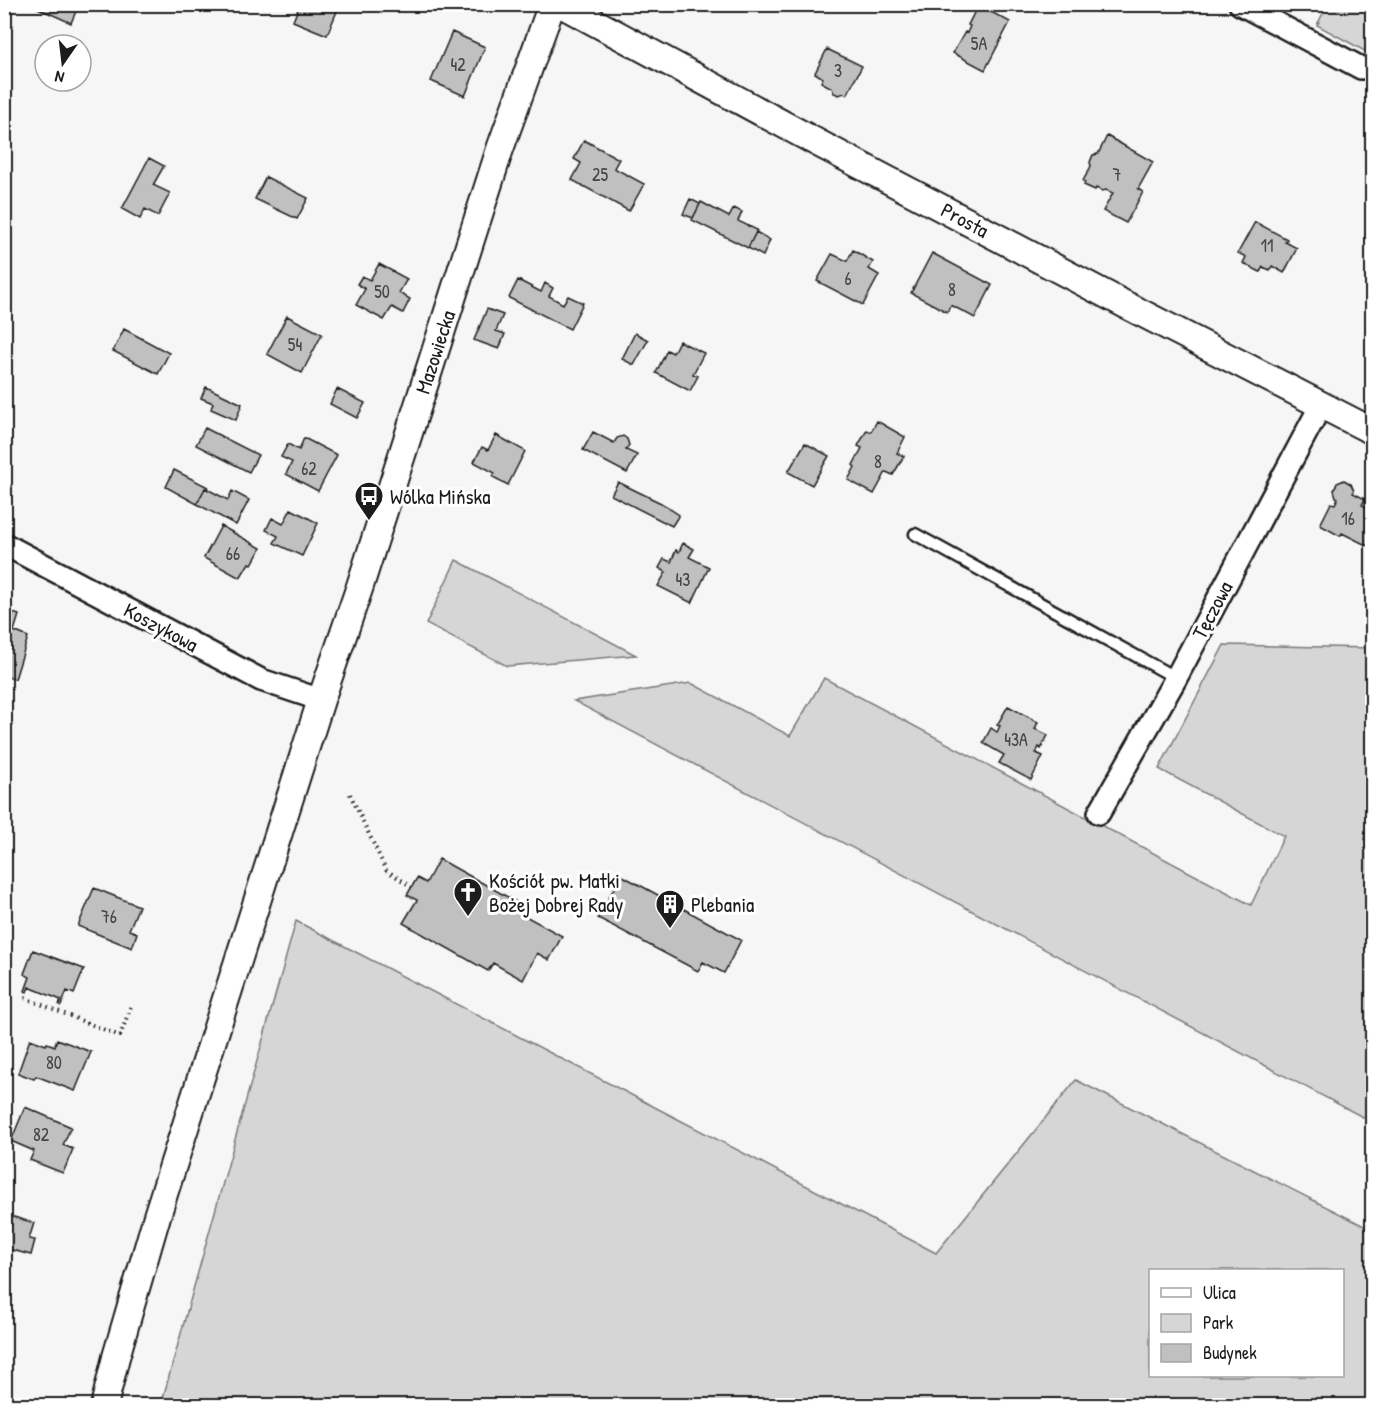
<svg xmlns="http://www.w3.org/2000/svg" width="1377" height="1410" font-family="'Patrick Hand',sans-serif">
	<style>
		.green { fill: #d6d6d6; stroke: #797979; stroke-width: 1.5; fill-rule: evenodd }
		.building { fill: #c0c0c0; stroke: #1c1c1c; stroke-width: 1.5 }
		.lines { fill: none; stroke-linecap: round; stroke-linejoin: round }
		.service-casing { stroke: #1c1c1c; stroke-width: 15 }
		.minor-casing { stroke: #1c1c1c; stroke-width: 26 }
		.tertiary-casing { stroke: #1c1c1c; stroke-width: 30 }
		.path { stroke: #1c1c1c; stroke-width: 4; stroke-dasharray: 1.5 4.5; stroke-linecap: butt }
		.service { stroke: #fff; stroke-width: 10 }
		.minor { stroke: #fff; stroke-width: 21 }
		.tertiary { stroke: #fff; stroke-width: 26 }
		.labels { text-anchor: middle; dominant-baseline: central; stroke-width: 6; stroke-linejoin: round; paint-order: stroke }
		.number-label { font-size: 18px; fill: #454545 }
		.street-label { font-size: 21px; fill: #1c1c1c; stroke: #fff }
		.poi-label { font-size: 21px; fill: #1c1c1c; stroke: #fff; text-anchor: start }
	</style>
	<rect width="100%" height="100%" fill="#f6f6f6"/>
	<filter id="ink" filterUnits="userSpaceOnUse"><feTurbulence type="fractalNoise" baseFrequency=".0167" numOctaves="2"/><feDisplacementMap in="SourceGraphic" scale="12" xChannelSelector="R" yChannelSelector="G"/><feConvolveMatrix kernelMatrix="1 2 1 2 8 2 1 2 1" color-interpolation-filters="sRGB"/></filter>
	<g filter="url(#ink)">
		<path class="green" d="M1328,4L1372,5V55L1317,25Z
			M456,560L636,655L507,666L426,624Z
			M1224,645L1372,648V1122L574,701L691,683L790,736L824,678L1251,905L1284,836L1159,769Z
			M296,921L936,1253L1076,1080L1372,1230V1405H161ZM1150,1270H1342V1376H1150Z"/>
		<path class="building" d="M79,4L71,23L31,5V4Z
			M300,4H340L327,35L293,21Z
			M978,5L1010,22L985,70L953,53L965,32L967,33L970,26L968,25Z
			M452,32L485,47L465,96L431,81Z
			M827,49L862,66L847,95L844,93L839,95L834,93L832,88L821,82L823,78L815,73Z
			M1107,136L1153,162L1138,189L1143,192L1126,223L1103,211L1113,193L1106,190L1102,191L1096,188L1095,190L1084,185L1085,182L1083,181L1091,166L1090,162L1093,155L1098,154Z
			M584,140L619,159L614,168L644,184L629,211L572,180L581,163L574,159Z
			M149,158L164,166L153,185L170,193L158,216L145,209L140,219L122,209Z
			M266,177L308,198L297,219L255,199Z
			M690,199L700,204L693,218L683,214Z
			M701,202L729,217L734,208L742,212L738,221L757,230L748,248L692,220Z
			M1255,222L1287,239L1285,242L1297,248L1284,273L1272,266L1270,270L1263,267L1260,272L1243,263L1246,257L1238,253Z
			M756,232L770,240L763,256L748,248Z
			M853,250L873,262L869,269L879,275L863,305L817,281L832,254L847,261Z
			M932,253L992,285L975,318L951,305L947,312L911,293Z
			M379,264L407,279L399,293L410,299L403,313L392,307L384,320L356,305L365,289L357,284L362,276L370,280Z
			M518,280L541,292L545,283L553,288L549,296L563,304L568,296L583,303L570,329L509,298Z
			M487,309L503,315L496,331L505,334L499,349L474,340Z
			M287,316L322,334L302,373L267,354Z
			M124,329L169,353L158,374L113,351Z
			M635,333L648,340L634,365L622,359Z
			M679,341L704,353L693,374L698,376L690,391L656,373L667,350L673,353Z
			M206,387L242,404L236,420L211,409L213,403L201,398Z
			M337,389L365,403L357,418L330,404Z
			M877,421L905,437L897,453L904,456L893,475L886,472L874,494L848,480L855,467L853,465L862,448L858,446L867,430L871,432Z
			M205,428L258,455L249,472L196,445Z
			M593,432L614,443L617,438L623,436L627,439L629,445L626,450L637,455L627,473L583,450Z
			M496,435L525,451L508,485L493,477L495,473L474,462L482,447L488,450Z
			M304,438L337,455L318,491L286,474L292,462L281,457L288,444L299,450Z
			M805,443L829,456L812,485L788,472Z
			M174,470L208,487L207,489L205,488L197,504L166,487Z
			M1344,480L1351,484L1354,491L1353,493L1365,499L1362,505L1372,510V548L1342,533L1340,536L1320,525L1331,503L1335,504L1338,498L1336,497L1334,490L1337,483Z
			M618,482L661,503L679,515L672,526L611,495Z
			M205,488L228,500L232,491L249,500L236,525L197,504Z
			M291,509L318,523L302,556L274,543L278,536L266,530L272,518L283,524Z
			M221,526L261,548L252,564L249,563L240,578L204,558Z
			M683,543L694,549L689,557L709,567L692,603L658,586L666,572L659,568L664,559L671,562L676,550L679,552Z
			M4,610L19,615L14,631L28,637L15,679L7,677L4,683Z
			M1008,706L1038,722L1035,729L1048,735L1041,749L1039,747L1036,753L1043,756L1031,780L999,763L1004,755L983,743L991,728L997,732L1000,726L997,725Z
			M439,859L524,906L520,913L562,936L549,960L537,953L523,980L493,963L488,971L403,923L417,900L407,895L417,878L426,883Z
			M621,875L741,940L724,973L703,962L698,971L598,918Z
			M94,888L139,906L129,930L137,933L132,948L78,926Z
			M33,950L84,969L74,994L67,991L61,1006L59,1005L61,1000L29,987L27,992L25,991L30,977L24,974Z
			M30,1039L46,1045L47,1043L55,1046L57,1039L91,1052L75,1091L36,1076L34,1079L18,1073Z
			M25,1107L71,1127L63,1145L73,1149L63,1173L30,1160L34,1151L11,1141Z
			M4,1214L34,1223L29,1239L35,1240L31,1255L4,1248Z"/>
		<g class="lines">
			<g class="service-casing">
				<path id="service" d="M915,534L1176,678"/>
			</g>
			<g class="minor-casing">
				<path id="minor" d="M1240,4L1361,68
					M4,544L261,680L321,700
					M1099,813L1176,678L1321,405"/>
			</g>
			<g class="tertiary-casing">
				<path id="tertiary" d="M561,4L818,143L1126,305L1372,431
					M104,1406L116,1357L157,1216L321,700L360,586L500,149L552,4"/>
			</g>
			<path class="path" d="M350,794L386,870L412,887
				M25,998L120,1036L131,1006"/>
			<use href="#service" class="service"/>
			<use href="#minor" class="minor"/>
			<use href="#tertiary" class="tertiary"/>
		</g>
	</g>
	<defs>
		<g id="bus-pin" transform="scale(1.5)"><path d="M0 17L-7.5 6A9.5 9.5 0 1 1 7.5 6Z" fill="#1c1c1c" stroke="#fff"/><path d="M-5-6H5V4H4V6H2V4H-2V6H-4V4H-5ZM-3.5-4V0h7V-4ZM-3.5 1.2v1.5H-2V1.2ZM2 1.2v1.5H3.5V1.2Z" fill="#fff"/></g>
		<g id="church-pin" transform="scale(1.5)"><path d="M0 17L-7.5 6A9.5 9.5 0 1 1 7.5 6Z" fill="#1c1c1c" stroke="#fff"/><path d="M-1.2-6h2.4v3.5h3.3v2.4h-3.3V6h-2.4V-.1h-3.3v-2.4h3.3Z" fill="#fff"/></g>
		<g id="building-pin" transform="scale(1.5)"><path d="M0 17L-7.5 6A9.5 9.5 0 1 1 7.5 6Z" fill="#1c1c1c" stroke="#fff"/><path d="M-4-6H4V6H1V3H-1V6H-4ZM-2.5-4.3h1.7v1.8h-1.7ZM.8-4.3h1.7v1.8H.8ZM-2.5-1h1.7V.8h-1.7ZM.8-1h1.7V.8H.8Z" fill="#fff"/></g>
	</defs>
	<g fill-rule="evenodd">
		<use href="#bus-pin" x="369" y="496"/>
		<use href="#church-pin" x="468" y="892"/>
		<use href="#building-pin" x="670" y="904"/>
	</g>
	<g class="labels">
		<g class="number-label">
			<text x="979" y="43">5A</text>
			<text x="458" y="64">42</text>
			<text x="838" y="70">3</text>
			<text x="600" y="174">25</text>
			<text x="1117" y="174">7</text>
			<text x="1267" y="245">11</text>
			<text x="848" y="278">6</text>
			<text x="952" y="289">8</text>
			<text x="382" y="291">50</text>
			<text x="295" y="344">54</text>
			<text x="878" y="461">8</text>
			<text x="309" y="468">62</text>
			<text x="1348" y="518">16</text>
			<text x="233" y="553">66</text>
			<text x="683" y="579">43</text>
			<text x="1016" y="739">43A</text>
			<text x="109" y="916">76</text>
			<text x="54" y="1062">80</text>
			<text x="41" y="1134">82</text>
		</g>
		<g class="street-label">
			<text transform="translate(965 220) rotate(28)">Prosta</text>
			<text transform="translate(435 352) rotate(-72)">Mazowiecka</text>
			<text transform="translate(1212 610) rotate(-62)">Tęczowa</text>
			<text transform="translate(161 627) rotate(28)">Koszykowa</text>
		</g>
		<g class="poi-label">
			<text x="390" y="496">Wólka Mińska</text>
			<text x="489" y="880">Kościół pw. Matki<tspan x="489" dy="24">Bożej Dobrej Rady</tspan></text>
			<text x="691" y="904">Plebania</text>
		</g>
	</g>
	<rect width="1377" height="1410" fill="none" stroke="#fff" stroke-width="24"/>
	<rect x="12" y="12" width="1353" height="1386" fill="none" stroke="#1c1c1c" stroke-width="2" filter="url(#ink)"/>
	<rect x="1149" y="1269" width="195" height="108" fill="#ffffff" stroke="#a4a4a4" stroke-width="1.5"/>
	<rect x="1161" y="1288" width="30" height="9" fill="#ffffff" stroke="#a4a4a4" stroke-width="1.5"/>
	<text x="1203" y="1299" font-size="18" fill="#1c1c1c">Ulica</text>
	<rect x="1161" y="1314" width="30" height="18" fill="#d6d6d6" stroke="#a4a4a4" stroke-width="1.5"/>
	<text x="1203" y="1329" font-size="18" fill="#1c1c1c">Park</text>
	<rect x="1161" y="1344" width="30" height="18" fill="#c0c0c0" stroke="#a4a4a4" stroke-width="1.5"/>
	<text x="1203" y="1359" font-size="18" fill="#1c1c1c">Budynek</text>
	<g transform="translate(63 63) rotate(194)"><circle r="28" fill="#ffffff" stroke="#a4a4a4" stroke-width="1.5"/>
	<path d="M0-4.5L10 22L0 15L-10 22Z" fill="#1c1c1c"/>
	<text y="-9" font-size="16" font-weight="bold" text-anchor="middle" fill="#1c1c1c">N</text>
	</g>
</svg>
